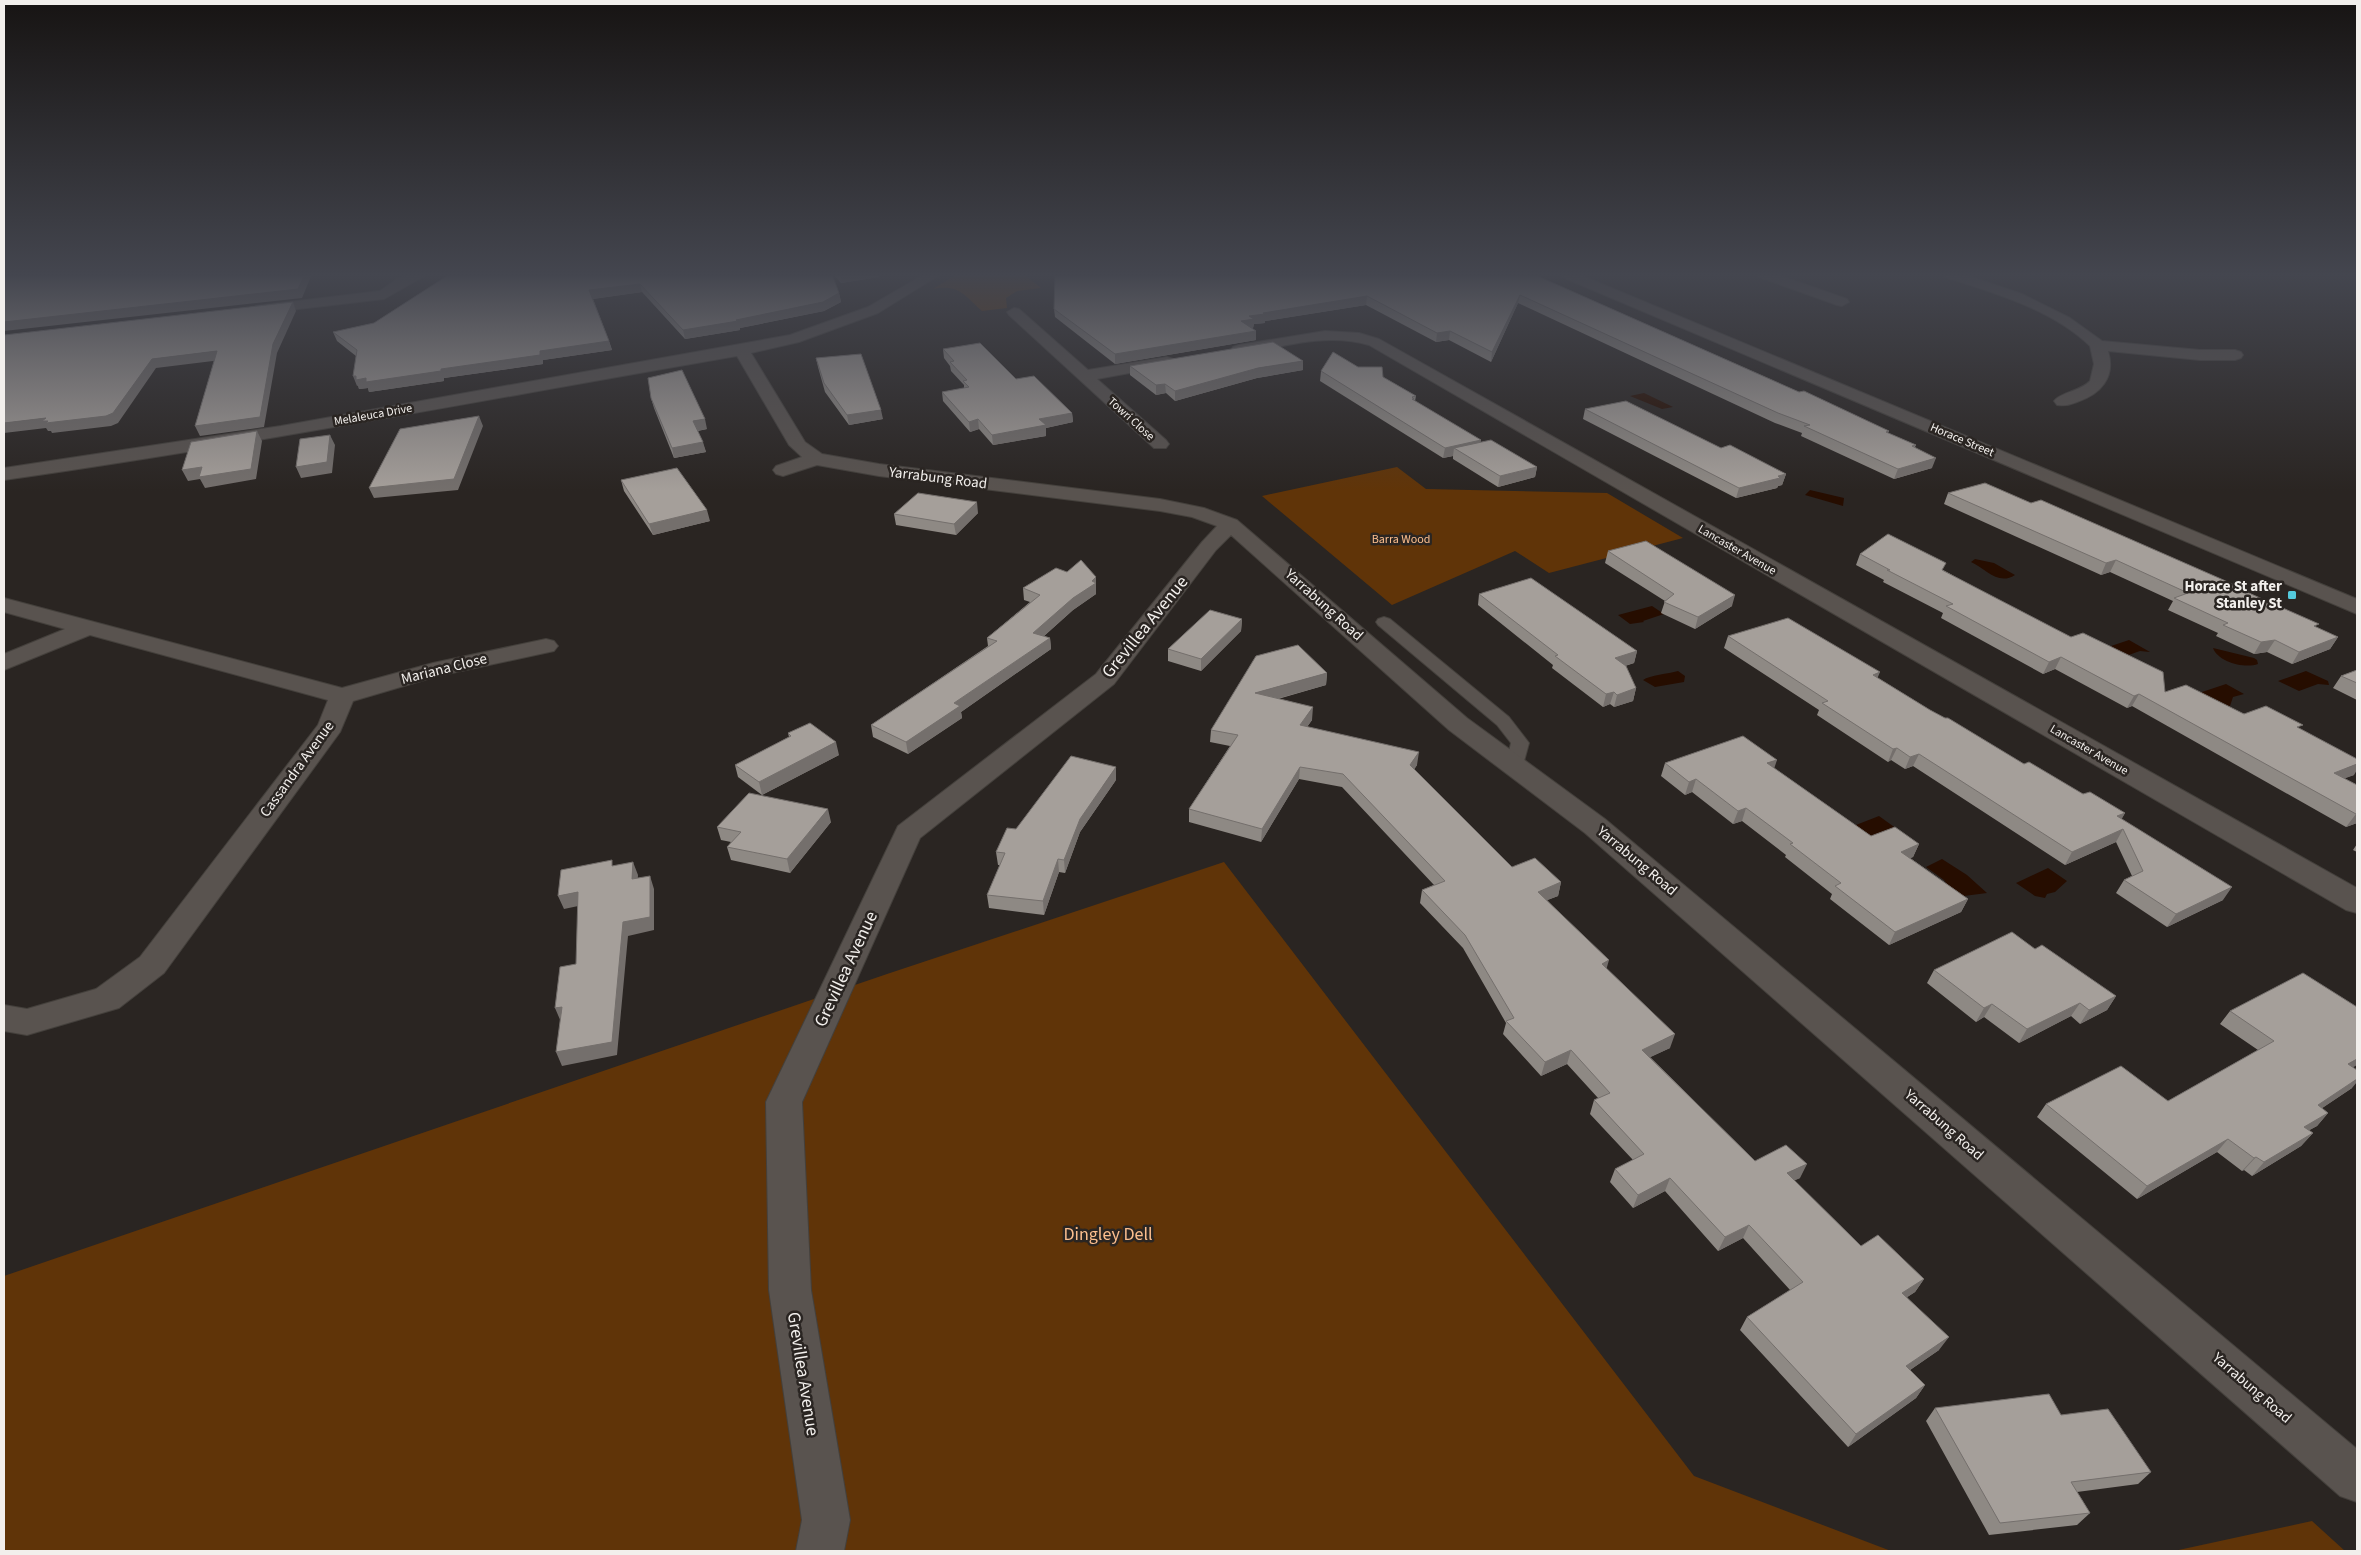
<svg xmlns="http://www.w3.org/2000/svg" width="2361" height="1555" font-family="'Source Sans 3',sans-serif">
	<style>
		.green { fill: #603408 }
		.water { fill: #260d00 }
		.lines { fill: none; stroke-linecap: round; stroke-linejoin: round }
		.service-casing { stroke: #44403c; stroke-width: 2 }
		.minor-casing { stroke: #44403c; stroke-width: 2 }
		.secondary-casing { stroke: #44403c; stroke-width: 2 }
		.service { fill: #59534f; fill-rule: evenodd }
		.minor { fill: #59534f; fill-rule: evenodd }
		.secondary { fill: #59534f; fill-rule: evenodd }
		.wall { fill: #8e8984 }
		.shaded-wall { fill: #746f6c }
		.building { fill: #a59f9a; stroke: #746f6c }
		.poi-dot { fill: #54cadd; stroke: #2a2522; stroke-width: 2 }
		.labels { text-anchor: middle; dominant-baseline: central; stroke-width: 5; stroke-linejoin: round; paint-order: stroke }
		.far-street-label { font-size: 12px; fill: #f2efec; stroke: #2a2522 }
		.far-park-label { font-size: 12px; fill: #fdbf8e; stroke: #2a2522 }
		.street-label { font-size: 15px; fill: #f2efec; stroke: #2a2522 }
		.poi-label { font-size: 15px; font-weight: bold; fill: #f2efec; stroke: #2a2522; text-anchor: end }
		.near-street-label { font-size: 18px; fill: #f2efec; stroke: #2a2522 }
		.near-park-label { font-size: 18px; fill: #fdbf8e; stroke: #2a2522 }
	</style>
	<rect width="100%" height="100%" fill="#2a2522"/>
	<path class="green" d="M957,274H1023L1041,288L1017,291L1006,298L1007,308L982,311C964,295 959,284 933,289Z
		M1397,467L1426,489L1607,493L1683,538L1549,573L1515,551L1392,605L1262,496Z
		M1224,862L1694,1476L1891,1551H4V1276L887,974Z
		M2312,1521L2345,1551H2174Z"/>
	<path class="water" d="M1644,393L1673,407L1662,409L1630,396Z
		M1810,490L1844,498L1843,506L1805,495Z
		M1975,559L1994,563L2015,575C1998,586 1986,569 1971,562Z
		M1652,606L1664,614L1643,621L1644,622L1630,624L1618,615Z
		M2129,640L2150,652L2140,651L2123,657L2099,650Z
		M2213,648L2254,658L2257,660L2258,664C2245,669 2218,662 2213,648Z
		M1678,671L1685,676L1684,682L1655,687L1643,680C1650,675 1668,674 1678,671Z
		M2306,671L2328,681L2329,685L2318,684L2299,691L2278,681Z
		M2226,684L2244,694L2233,697L2230,706L2226,707L2196,694Z
		M1879,816L1897,829L1861,843L1843,830Z
		M1942,859L1967,875L1987,893L1956,897L1944,880L1926,867Z
		M2048,868L2067,881L2055,892L2047,894L2045,898L2035,896L2016,883Z"/>
	<g class="lines">
		<g class="service-casing">
			<path id="service" d="M1384,617L1390,619L1509,717L1529,743L1521,772L1514,774L1507,772L1505,768L1511,743L1497,725L1378,625L1376,622L1378,619Z"/>
		</g>
		<g class="minor-casing">
			<path id="minor" d="M410,274H428L384,299L256,314L249,310L256,306L380,291L397,279Z
				M925,274H941L878,313L799,342L751,353L805,442L822,454L879,464L1160,499L1204,508L1237,520L1467,718L1605,819L2357,1449V1502L2340,1496L1585,833L1449,730L1231,535L1216,550L1114,684L920,838L802,1102L811,1290L850,1520L844,1551H796L802,1520L769,1290L766,1102L898,826L1096,674L1202,542L1217,526L1192,517L1160,511L879,476L817,465L783,476L776,474L773,470L776,466L802,457L789,445L737,356C493,398 250,445 4,480V468L281,426L790,335L868,307Z
				M1757,274H1776L1847,299L1849,302L1842,306L1837,305L1759,277Z
				M1943,274H1963L2022,294L2070,318L2102,341L2200,350H2235L2241,352L2243,355L2241,358L2235,360H2200L2108,351C2116,377 2101,394 2077,402C2070,405 2064,406 2057,405L2054,401C2061,392 2081,391 2090,381L2094,364L2090,346C2052,309 1994,293 1945,277Z
				M1014,308L1019,309L1088,370L1167,357L1173,359L1175,362L1173,365L1097,379L1166,440L1169,444L1166,448H1154L1009,315L1007,312Z
				M1325,331L1359,333L1379,339L2357,888V913L2346,910L1369,345C1326,332 1281,347 1239,355L1233,353L1231,350L1233,347L1239,345Z
				M4,598L342,688L433,663L546,639L554,641L558,646L554,651L438,676L353,701L340,732L164,973L119,1008L27,1035L4,1031V1005L27,1009L96,989L140,957L318,725L328,700L90,635L4,670V654L65,629L4,612Z"/>
		</g>
		<g class="secondary-casing">
			<path id="secondary" d="M1560,274H1578L2357,599V614L1562,277Z"/>
		</g>
		<use href="#service" class="service"/>
		<use href="#minor" class="minor"/>
		<use href="#secondary" class="secondary"/>
	</g>
	<path class="wall" d="M450,274L839,293L841,302L824,311L740,328V330L685,339L642,292L593,299L609,341L612,350L543,360V364L444,378V381L369,392L368,388L359,389L358,385L357,386L356,356L337,341L333,332L374,323Z
		M833,274H879V277L841,283Z
		M1533,274L1799,392L1889,431L1888,433L1916,445L1915,447L1932,468L1894,479L1801,436L1802,433L1775,423L1518,303L1491,362L1449,340L1436,342L1366,305L1265,321V323L1254,324L1253,328H1252L1256,331V340L1115,364L1055,317L1054,309Z
		M943,349L1016,379L1072,413L1073,422L1046,428V436L993,445L979,429L970,432L943,401L942,392L964,388V385L951,371L950,366L944,358Z
		M816,358L883,419L849,425L825,392L818,367Z
		M1130,366L1303,370L1257,378L1175,401L1166,393L1156,395L1130,375Z
		M1358,367L1383,377L1416,396L1415,401L1481,442L1537,467L1535,477L1498,487L1453,459V456L1443,458L1320,381L1321,371Z
		M651,398L707,429L698,431L706,452L674,458L654,408Z
		M1585,409L1721,448L1786,474L1782,485L1778,486L1777,488L1736,498L1583,419Z
		M621,480L710,521L653,535L624,491Z
		M1948,493L2031,503L2243,590L2317,628L2338,637L2330,649L2292,664L2267,652L2254,654L2216,636L2218,633L2168,610L2173,601L2110,572L2101,575L1944,504Z
		M978,513L956,535L896,525L894,514Z
		M1608,551L1732,606L1695,629L1661,613L1665,601L1605,563Z
		M1860,554L1943,570L2165,692L2300,729L2354,775L2344,778L2357,785V823L2346,827L2132,706L2127,708L2055,669L2043,674L1941,618L1943,613L1883,582L1884,580L1856,565Z
		M1067,572L1096,577V594L1073,610L1044,636L1050,638L1051,649L961,712L962,718L908,754L873,737L871,725L988,646L987,638L1030,602L1024,600L1023,588Z
		M1479,594L1637,651L1634,663L1625,666L1636,688L1633,701L1614,707L1610,704L1603,707L1552,668L1553,665L1478,605Z
		M1242,619L1241,631L1201,671L1168,661V649Z
		M1728,636L1878,678L1930,710L2024,764L2083,794L2125,813L2121,819L2223,900L2167,927L2116,893L2124,880L2132,876L2116,842L2065,865L1913,766L1905,769L1891,760L1888,762L1817,715L1819,710L1724,648Z
		M2357,670V700L2333,688L2341,676Z
		M1327,673L1326,685L1278,699L1312,720L1307,727L1417,765L1414,769L1512,867L1561,882L1558,896L1547,900L1607,969L1670,1048L1650,1057L1755,1161L1800,1178L1794,1180L1861,1246L1924,1279L1915,1292L1907,1297L1939,1350L1910,1370L1925,1385L1916,1398L1848,1447L1740,1330L1747,1317L1790,1290L1743,1238L1718,1251L1665,1191L1633,1208L1610,1182L1615,1169L1633,1160L1590,1114L1594,1100L1598,1098L1567,1064L1541,1076L1503,1034L1506,1023L1463,948L1420,903L1422,890L1434,885L1342,787L1299,779L1261,842L1189,822V809L1230,746L1210,742L1211,730Z
		M788,733L839,755L762,795L738,777L735,765L789,737Z
		M1665,763L1774,768L1871,836L1919,844L1913,857L1910,858L1968,899L1961,912L1889,945L1830,899L1832,894L1785,857L1786,855L1742,821L1733,824L1692,792L1685,795L1661,776Z
		M1116,780L1080,832L1065,873L1059,872L1044,915L989,908L987,895L1000,865H998L996,852L1016,829Z
		M831,822L790,873L731,860L727,847L731,842L721,840L717,827Z
		M2357,844V852L2353,850Z
		M2035,949L2116,996L2107,1010L2080,1024L2071,1016L2019,1043L1984,1017L1976,1022L1927,983L1934,970Z
		M2230,1011L2353,1067L2352,1088L2322,1108L2328,1113L2317,1126L2309,1130L2313,1133L2301,1146L2252,1176L2244,1170L2242,1171L2217,1152L2137,1199L2037,1117L2046,1104L2168,1101L2258,1050L2220,1024Z
		M1935,1408L2061,1415L2151,1472L2138,1484L2077,1492L2090,1513L2077,1525L1989,1535L1926,1421Z"/>
	<path class="shaded-wall" d="M305,274H312L302,298L4,331V322Z
		M849,274H879V277L841,283L840,275Z
		M640,284L642,292L592,299L589,290Z
		M839,293L841,302L824,311L740,328V330L685,339L683,330L736,320Z
		M1520,295L1518,303L1491,362L1492,352Z
		M1367,296L1366,305L1265,321V323L1254,324L1253,328L1241,330V321L1249,316L1263,313Z
		M293,302L296,311L277,353L264,427L200,436L195,426L273,344Z
		M1256,331V340L1115,364V354Z
		M1450,331L1449,340L1436,342L1437,333Z
		M609,341L612,350L543,360V364L444,378V381L369,392L368,388L359,389L358,385L357,386L353,376H356L366,378L441,369L540,351Z
		M217,351L221,360L156,368L118,423L111,426L52,433L51,431H48L46,428L4,433V423L46,418L152,359Z
		M1303,361V370L1257,378L1175,401V391L1258,368Z
		M1165,384L1166,393L1156,395V385Z
		M881,410L883,419L849,425L847,415Z
		M1072,413L1073,422L1046,428V436L993,445L992,435L1039,419Z
		M479,416L483,426L458,490L374,498L369,488Z
		M705,419L707,429L696,431L693,421Z
		M978,419L979,429L970,432L969,422Z
		M257,431L262,441L256,479L205,488L200,479L188,481L182,470Z
		M330,435L335,445L332,473L301,478L296,467Z
		M1481,440L1480,450L1454,448L1453,456L1443,458L1445,448Z
		M703,442L706,452L674,458L672,448Z
		M1936,458L1932,468L1894,479L1898,469Z
		M1537,467L1535,477L1498,487L1500,476Z
		M1786,474L1782,485L1778,486L1777,488L1736,498L1739,488Z
		M977,502L978,513L956,535L954,524Z
		M707,510L710,521L653,535L649,524Z
		M2116,560L2110,572L2101,575L2106,563Z
		M1096,577V594L1073,610L1034,645L1033,633Z
		M1735,595L1732,606L1695,629L1698,617Z
		M1242,619L1241,631L1201,671V659Z
		M2338,637L2330,649L2292,664L2299,652Z
		M1050,638L1051,649L961,712L962,718L908,754L906,742L954,703Z
		M2275,640L2267,652L2254,654L2261,642Z
		M1637,651L1634,663L1612,670L1615,658Z
		M2061,657L2055,669L2043,674L2049,662Z
		M1880,672L1875,684L1873,675Z
		M1327,673L1326,685L1255,705V693Z
		M1636,688L1633,701L1614,707L1617,695Z
		M1614,692L1610,704L1603,707L1606,694Z
		M2139,694L2132,706L2127,708L2134,696Z
		M1313,707L1312,720L1299,738L1300,725Z
		M836,742L839,755L762,795L759,782Z
		M1897,748L1891,760L1888,762L1893,749Z
		M1419,752L1417,765L1409,778L1410,765Z
		M1919,754L1913,766L1905,769L1910,757Z
		M1777,760L1773,772L1767,763Z
		M2357,764V770L2354,775L2325,786L2334,773Z
		M1116,767V780L1080,832L1065,873L1064,860L1080,819Z
		M1300,767L1299,779L1261,842L1262,829Z
		M1696,779L1692,792L1685,795L1689,782Z
		M1746,808L1742,821L1733,824L1738,811Z
		M828,809L831,822L790,873L787,859Z
		M2125,813L2118,826L2117,816Z
		M2356,814H2357V823L2346,827Z
		M2123,829L2116,842L2065,865L2072,852Z
		M1919,844L1913,857L1895,865L1901,852Z
		M1058,859L1059,872L1044,915L1043,901Z
		M633,862L638,875L637,893L632,879Z
		M650,876L654,889V930L628,936L617,1055L562,1066L556,1052L623,922Z
		M1561,882L1558,896L1535,905L1538,892Z
		M2232,887L2223,900L2167,927L2176,914Z
		M578,892L583,905L564,909L558,896Z
		M1968,899L1961,912L1889,945L1895,932Z
		M1609,960L1605,974L1602,964Z
		M2116,996L2107,1010L2080,1024L2089,1010Z
		M2080,1003L2071,1016L2019,1043L2027,1029Z
		M1992,1004L1984,1017L1976,1022L1984,1008Z
		M562,1007L561,1022L555,1008Z
		M1675,1034L1670,1048L1638,1063L1642,1050Z
		M1571,1050L1567,1064L1541,1076L1545,1062Z
		M2357,1059V1065L2337,1077L2348,1064Z
		M2357,1079V1082L2352,1088L2306,1119L2318,1105Z
		M2328,1113L2317,1126L2292,1140L2304,1127Z
		M2313,1133L2301,1146L2252,1176L2264,1162Z
		M2228,1139L2217,1152L2137,1199L2147,1186Z
		M2256,1157L2244,1170L2242,1171L2254,1158Z
		M1807,1164L1800,1178L1781,1187L1787,1173Z
		M1670,1178L1665,1191L1633,1208L1638,1195Z
		M1749,1225L1743,1238L1718,1251L1725,1237Z
		M1924,1279L1915,1292L1894,1306L1902,1293Z
		M1949,1337L1939,1350L1897,1379L1906,1366Z
		M1925,1385L1916,1398L1848,1447L1856,1434Z"/>
	<path class="building" d="M31,274H305L298,289L4,322V277Z
		M450,274H832L839,293L823,302L736,320L738,321L683,330L640,284L589,290L609,341L540,351V355L441,369V371L366,382V378L356,380V376H353L357,350L333,332L374,323Z
		M1055,274H1533L1799,392L1804,391L1889,431L1886,432L1916,445L1912,446L1936,458L1898,469L1804,426L1810,425L1778,413L1520,295L1492,352L1450,331L1437,333L1367,296L1263,313L1265,314L1249,316L1254,319L1241,321L1256,331L1115,354L1054,309Z
		M293,302L273,344L260,417L195,426L217,351L152,359L113,413L106,416L46,423L48,421H42L46,418L4,423V335Z
		M1273,342L1303,361L1258,368L1175,391L1165,384L1156,385L1130,366Z
		M980,343L1016,379L1034,376L1072,413L1039,419L1046,425L992,435L978,419L969,422L942,392L969,387L963,381L967,380L950,362L954,361L943,349Z
		M1333,352L1358,367H1382L1383,377L1416,396L1412,397L1414,399H1412L1481,440L1445,448L1321,371Z
		M861,354L881,410L847,415L824,383L816,358Z
		M682,370L705,419L693,421L703,442L672,448L651,398L648,378Z
		M1626,401L1721,448L1730,445L1786,474L1778,476L1780,478L1739,488L1585,409Z
		M479,416L454,479L369,488L400,429Z
		M257,431L251,469L199,477L202,467L182,470L191,442Z
		M330,435L327,462L296,467L300,439Z
		M1491,440L1537,467L1500,476L1454,448Z
		M677,468L707,510L649,524L621,480Z
		M1985,483L2031,503L2041,500L2244,589L2242,590L2319,624L2314,626L2338,637L2299,652L2275,640L2261,642L2223,625L2228,623L2174,598L2188,593L2116,560L2106,563L1948,493Z
		M918,493L977,502L954,524L894,514Z
		M1888,534L1946,563L1942,570L2071,637L2083,633L2163,672L2165,692L2186,685L2244,714L2266,706L2303,725L2297,727L2357,759V764L2334,773L2357,785V814H2356L2139,694L2134,696L2061,657L2049,662L1946,606L1953,604L1887,570H1890L1860,554Z
		M1646,541L1735,595L1698,617L1664,602L1674,594L1608,551Z
		M1081,560L1096,577L1092,581L1096,583L1073,598L1033,633L1050,638L954,703L960,706L906,742L871,725L997,641L987,638L1040,595L1023,588L1056,568L1067,572Z
		M1531,578L1637,651L1615,658L1626,666L1636,688L1617,695L1614,692L1606,694L1555,656L1558,655L1479,594Z
		M1210,610L1242,619L1201,659L1168,649Z
		M1788,618L1880,672L1873,675L1930,710L1945,718H1948L2024,764L2029,762L2083,794L2090,792L2125,813L2117,816L2232,887L2176,914L2124,880L2143,871L2123,829L2072,852L1919,754L1910,757L1897,748L1893,749L1822,703L1828,701L1728,636Z
		M1298,645L1327,673L1255,693L1313,707L1300,725L1419,752L1410,765L1512,867L1535,858L1561,882L1538,892L1609,960L1602,964L1675,1034L1642,1050L1755,1161L1786,1145L1807,1164L1787,1173L1861,1246L1878,1235L1924,1279L1902,1293L1949,1337L1906,1366L1925,1385L1856,1434L1747,1317L1803,1282L1749,1225L1725,1237L1670,1178L1638,1195L1615,1169L1644,1154L1594,1100L1610,1093L1571,1050L1545,1062L1506,1021L1514,1018L1465,935L1422,890L1445,881L1343,774L1300,767L1262,829L1189,809L1238,735L1211,730L1256,656Z
		M2357,670V683L2341,676Z
		M810,723L836,742L759,782L735,765L791,736L788,733Z
		M1743,736L1777,760L1767,763L1871,836L1895,827L1919,844L1901,852L1968,899L1895,932L1835,886L1841,883L1790,844L1793,843L1746,808L1738,811L1696,779L1689,782L1665,763Z
		M1071,756L1116,767L1080,819L1064,860L1058,859L1043,901L987,895L1005,853L996,852L1007,828L1016,829Z
		M749,793L828,809L787,859L727,847L741,832L717,827Z
		M612,860V866L633,862L632,879L650,876V917L623,922L612,1042L556,1052L562,1007L555,1008L560,967L576,964L578,892L558,896L561,870Z
		M2012,932L2035,949L2042,945L2116,996L2089,1010L2080,1003L2027,1029L1992,1004L1984,1008L1934,970Z
		M2303,973L2357,1007V1059L2348,1064L2357,1070V1079L2318,1105L2328,1113L2304,1127L2313,1133L2264,1162L2256,1157L2254,1158L2228,1139L2147,1186L2046,1104L2121,1066L2168,1101L2274,1041L2230,1011Z
		M2049,1394L2061,1415L2108,1409L2151,1472L2071,1482L2090,1513L2000,1523L1935,1408Z"/>
	<linearGradient id="sky" x2="0" y2="1"><stop stop-color="#171413"/><stop offset="0.56" stop-color="#44464f"/><stop offset="1" stop-color="#44464f" stop-opacity="0"/></linearGradient>
	<rect width="2361" height="491" fill="url(#sky)"/>
	<rect class="poi-dot" x="2287" y="590" width="10" height="10" rx="2.5"/>
	<g class="labels">
		<g class="far-street-label">
			<text transform="translate(373 415) rotate(-10)">Melaleuca Drive</text>
			<text transform="translate(1131 419) rotate(42)">Towri Close</text>
			<text transform="translate(1962 440) rotate(23)">Horace Street</text>
			<text transform="translate(1737 550) rotate(30)">Lancaster Avenue</text>
			<text transform="translate(2089 750) rotate(30)">Lancaster Avenue</text>
		</g>
		<g class="far-park-label">
			<text x="1401" y="539">Barra Wood</text>
		</g>
		<g class="street-label">
			<text transform="translate(938 478) rotate(7)">Yarrabung Road</text>
			<text transform="translate(1324 605) rotate(42)">Yarrabung Road</text>
			<text transform="translate(444 669) rotate(-14)">Mariana Close</text>
			<text transform="translate(297 769) rotate(-54)">Cassandra Avenue</text>
			<text transform="translate(1637 861) rotate(40)">Yarrabung Road</text>
			<text transform="translate(1944 1125) rotate(41)">Yarrabung Road</text>
			<text transform="translate(2252 1388) rotate(41)">Yarrabung Road</text>
		</g>
		<g class="poi-label">
			<text x="2282" y="586">Horace St after<tspan x="2282" dy="17">Stanley St</tspan></text>
		</g>
		<g class="near-street-label">
			<text transform="translate(1145 627) rotate(-51)">Grevillea Avenue</text>
			<text transform="translate(846 969) rotate(-65)">Grevillea Avenue</text>
			<text transform="translate(803 1374) rotate(81)">Grevillea Avenue</text>
		</g>
		<g class="near-park-label">
			<text x="1108" y="1234">Dingley Dell</text>
		</g>
	</g>
	<rect width="2361" height="1555" fill="none" stroke="#f2efec" stroke-width="10"/>
</svg>
